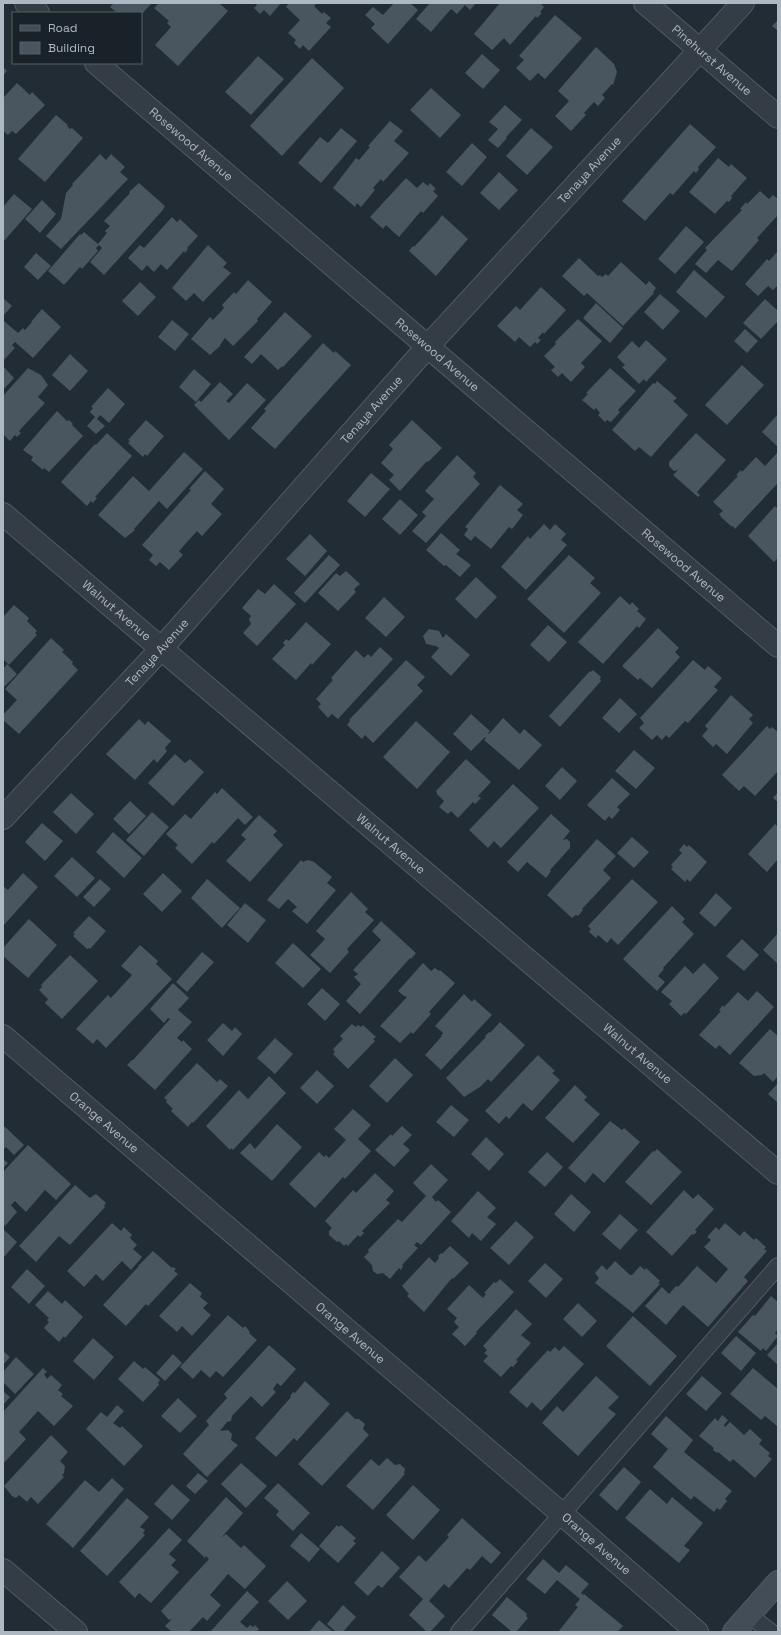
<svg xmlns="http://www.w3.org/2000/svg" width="781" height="1635" font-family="'Space Grotesk',sans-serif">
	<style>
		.building { fill: #495660 }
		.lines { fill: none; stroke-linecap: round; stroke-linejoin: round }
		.lane-casing { stroke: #515b63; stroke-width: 18 }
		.street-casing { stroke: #515b63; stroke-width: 24 }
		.secondary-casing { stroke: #515b63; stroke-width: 24 }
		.lane { stroke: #343d45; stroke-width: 16 }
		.street { stroke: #343d45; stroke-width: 22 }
		.secondary { stroke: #424d58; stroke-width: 22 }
		.labels { text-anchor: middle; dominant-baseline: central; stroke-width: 3.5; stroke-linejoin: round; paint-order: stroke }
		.street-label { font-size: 12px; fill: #aeb8c2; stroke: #1a2229 }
	</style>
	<rect width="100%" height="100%" fill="#212c34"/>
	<path class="building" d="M114,3H152L141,15V13H117L110,7Z
		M159,3H219L228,11L178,66L155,45L171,27L167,23L169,21L154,8Z
		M255,3H281L270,16L264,10L260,14L254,8L257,5Z
		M289,3H317L314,6L322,14L324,12L331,18L326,23L331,27L309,51L303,45L300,49L294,43L296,40L288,33L300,20L286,7Z
		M394,3H410L418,10L388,44L371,28L375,24L365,15L373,7L383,15Z
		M430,3H476L470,10L465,5L457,14L451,9L431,32L416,19Z
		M500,3H540L544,7L540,12L542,13L537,18L536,16L510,45L504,38L492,50L474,34Z
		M555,15L582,38L545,79L538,73L530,81L516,68L524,60L519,56Z
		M778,20V31L772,26Z
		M596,47L614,64L617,72L613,85L612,84L602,95L605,98L598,106L594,102L584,113L586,115L571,131L555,116L569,101L558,91Z
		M482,54L500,70L483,89L465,73Z
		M258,56L284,79L251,115L225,92Z
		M312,58L344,88L282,156L250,126Z
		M3,67L7,71L3,76Z
		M17,83L30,95L32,92L45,105L16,134L12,131L8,135L3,131V98Z
		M431,88L461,115L440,138L410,110Z
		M505,105L522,120L506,137L507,138L498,148L488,140L498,129L489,122Z
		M56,115L68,125L67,126L70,129L72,128L83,138L45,182L18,159Z
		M390,121L403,131L394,141L409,153L383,182L381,179L373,188L375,190L361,207L357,203L355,207L333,188L356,158L359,160L370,147L368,146Z
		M690,124L716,147L698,167L699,169L696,173L694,171L673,195L670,193L645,221L622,201Z
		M341,128L357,141L321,183L298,163L320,137L328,143Z
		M531,128L553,147L527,175L506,156Z
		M472,143L487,157L462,186L446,172Z
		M100,154L106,160L111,154L125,167L120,172L128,179L61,249L46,236L61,219L66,193L73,185L72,184Z
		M718,158L729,167L731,164L747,178L731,196L732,198L729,202L727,201L715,214L689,192Z
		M499,172L518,190L499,210L480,193Z
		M406,178L417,188L423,182L428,186L430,183L436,189L433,191L438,196L423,213L421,211L399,237L386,225L383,229L370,217Z
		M139,183L165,206L162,211L104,275L90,262L102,248L99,245L96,248L98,251L82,269L80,267L64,285L48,271L80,234L81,235L84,232L98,244L107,233L105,231L110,226L104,221L130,193L129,192Z
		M760,191L769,199L773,195L778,199V215L757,238L759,240L732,271L718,260L706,273L695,264L707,250L705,248L742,210L740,209L746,202L747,204Z
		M14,194L32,209L3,242V207Z
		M42,200L56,214L40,233L25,219Z
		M442,215L468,239L436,276L409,251L413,246L414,247L438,221Z
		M172,217L177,222L180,219L198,236L187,248L188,249L185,253L184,251L167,270L161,264L154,272L147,265L142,271L128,258L140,245L144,248Z
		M686,226L704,242L675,274L658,259Z
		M208,245L227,263L223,267L231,273L203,302L194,293L186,301L172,288Z
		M778,251V285L773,290L768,286L758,296L745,284L767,259L769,261Z
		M36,253L51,266L38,280L24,267Z
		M579,258L598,276L600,275L602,277L606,274L608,276L621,262L646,285L649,281L656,288L653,292L654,293L623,326L587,293L584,296L562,276Z
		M694,270L725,297L706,318L676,292Z
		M248,280L272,302L257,319L258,321L233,346L225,338L220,345H221L210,355L191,339L210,317L213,320L224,308L222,305L234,292L236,294Z
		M140,282L156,297L138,316L122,301Z
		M541,287L566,310L544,334L543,332L538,338L541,340L537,344L535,342L530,347L519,337L515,342L497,326L516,306L520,310Z
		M660,294L680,311L663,330L644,312Z
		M3,298L12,306L3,316Z
		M765,299L778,311V321L761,339L743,323Z
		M596,303L623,328L610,343L583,318Z
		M42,309L61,327L33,358L15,342L12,345L15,348L3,361V322L4,321L18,333L23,328L25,330L32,322H31Z
		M285,312L312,336L283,367L282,366L278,370L261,354L252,364L244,357Z
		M578,319L602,341L581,363L585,367L571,382L562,373L558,377L551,370L555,367L544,356L556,344L555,342Z
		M172,320L189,334L175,351L158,337Z
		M745,329L758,341L747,353L734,341Z
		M646,340L667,359L646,382L644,379L639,384L622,367L625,365L617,357L632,341L639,348Z
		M323,343L334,353L335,351L351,365L275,449L251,428L266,411L264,409Z
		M70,354L88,371L70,391L52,375Z
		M742,365L764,385L727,425L705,405Z
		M3,366L14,378L3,390Z
		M28,368L41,375L48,385L38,397L45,403L19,431L21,433L17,437L15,435L10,441L3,434V396Z
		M610,368L636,391L618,410L620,412L611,422L607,420L605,422L598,415L600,413L596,408L594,410L582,400L588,394L586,393Z
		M194,369L211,384L196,402L179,387Z
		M657,381L677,398L673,401L688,415L651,457L639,447L635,451L612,430L653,383L655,384Z
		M220,382L233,394L226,401L229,403L247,383L266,400L229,440L194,405L199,400L201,402Z
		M108,388L125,404L109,423L100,415L97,419L105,426L96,434L87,426L95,417L90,412L93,408L91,407Z
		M57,411L67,421L69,420L73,424L72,425L83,436L49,472L44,468L43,470L31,460L33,457L23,450Z
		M778,414V447L762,432Z
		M146,420L164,436L147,456L145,454L143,457L128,443L130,441L128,440Z
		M412,420L442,448L428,462L427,461L400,491L389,480L394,475L381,463L393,449L389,445Z
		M107,433L132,456L95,497L97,498L93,503L91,501L87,506L61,482L95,444L96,445Z
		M696,433L726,460L697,492L700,495L698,497L673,475L678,470L674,471L669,466V462Z
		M184,452L203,469L167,509L159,501L134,529L135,530L125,538L98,515L133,476L149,491Z
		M778,452V483L735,529L733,526L732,527L722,518L719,514L723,511L713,502L738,476L736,475L741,470L742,472L756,457L765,466Z
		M457,455L476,473L473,477L480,484L426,543L412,531L426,516L422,512L434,499L425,491Z
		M205,471L224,489L211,504L222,514L202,536L197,531L179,551L183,555L169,570L160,562L156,566L149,560L153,555L142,545L191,490L189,489Z
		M371,473L390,489L365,517L347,501Z
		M500,485L523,504L517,510L523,515L512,529L509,527L491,549L475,536L471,541L464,535L468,529L465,527Z
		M400,499L418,515L400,535L382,519Z
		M775,506L776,508L778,506V558L774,562L748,536Z
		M544,524L550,530L555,524L566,534L561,540L567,545L526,590L501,567L528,536L530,539Z
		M441,533L460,550L456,554L471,565L460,577L446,565L444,566L426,550Z
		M310,534L327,551L305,576L286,559Z
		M329,555L340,565L305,603L294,593Z
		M569,555L595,578L590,583L601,593L564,633L527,599Z
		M346,571L360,584L354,589L356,592L338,611L318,593L336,573L340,576Z
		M476,577L497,597L476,619L455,599Z
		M274,584L296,604L257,646L243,633L251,624L249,619L251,616L242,608L258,589L265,594Z
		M620,596L630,605L632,602L639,609L637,611L646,619L639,628L637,626L603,664L578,642Z
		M384,597L405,617L386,637L365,618Z
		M14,605L29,618L27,621L37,631L35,633L37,635L9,665L4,660L3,661V617Z
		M306,622L331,644L312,665L311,663L296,680L272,659L285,645L283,643L286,639L289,641Z
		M548,625L567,642L549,662L530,645Z
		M658,628L679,648L675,652L680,657L652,688L640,678L638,680L622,666Z
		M429,629L439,631L443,638L446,634L470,655L451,676L431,657L439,648L436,646L426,644L423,636Z
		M51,638L64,650L62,652L73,662L72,664L78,670L19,734L3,720V715L17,700L5,689Z
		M380,647L393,659L338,719L332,714L328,718L318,707L321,704L316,699L333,680L331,678L356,650L364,658L368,654L371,657Z
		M406,660L425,677L417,685L423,691L373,743L365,735L362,739L347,725L350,721L349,720Z
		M693,660L705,670L708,666L722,678L714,687L718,690L688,723L685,721L669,738L666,735L662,740L657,735L652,740L639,728L644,723L640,718Z
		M7,664L17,674L3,688V669Z
		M593,670L601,677L600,679L601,681L560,727L549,716L590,671L591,672Z
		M731,695L753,715L749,719L753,723L727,754L716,744L713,747L702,736L708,729L705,726Z
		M620,698L637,714L619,733L602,718Z
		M471,714L490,731L488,733L489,734L503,718L520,734L524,729L542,745L519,770L484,740L486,738L485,737L471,751L453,734Z
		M139,719L145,725L148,721L171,741L165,748L167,751L157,763L154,759L135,780L106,754Z
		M416,721L450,752L417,789L383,757Z
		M767,726L770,729L772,727L778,732V771L755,796L744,786L739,791L722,775Z
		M634,750L655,768L636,789L615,771Z
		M175,754L185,763L190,759L204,772L173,806L148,783Z
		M466,759L491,782L478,796L481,798L475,804L473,802L458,818L451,811L448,814L439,807L444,801L437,794V793L436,791Z
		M562,767L577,781L560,800L545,786Z
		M612,778L630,794L617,807L620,810L612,819L609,816L605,821L587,805Z
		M513,784L539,808L501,848L494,841L488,848L469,830Z
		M222,788L253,817L245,825L238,818L214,844L212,842L192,864L175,848L178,845L166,834L185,814L191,819L215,792L217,794Z
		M778,792V802L773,798Z
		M71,793L94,814L76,834L53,812Z
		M130,801L146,816L129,834L113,819Z
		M152,812L169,827L144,856L126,840Z
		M551,814L570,831L563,840L567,839L570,842V848L550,870L551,871L546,878L527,862L518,872L507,862Z
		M259,815L277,831L273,835L283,845L250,882L226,861L246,839L241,835Z
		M42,823L63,841L45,861L25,842Z
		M775,824L778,827V859L767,872L748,854Z
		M113,832L142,858L124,878L96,852Z
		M632,837L649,852L634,868L617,853Z
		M597,839L616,856L603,870L611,878L582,909L583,910L578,916L576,915L572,918L547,895Z
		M684,844L687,847L689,845L707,862L690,882L687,879L685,882L671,869L673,867L671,865L682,853L679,850Z
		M72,857L95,878L77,897L54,876Z
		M301,860L303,862L308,860L314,862L332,877L327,883L336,890L307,924L292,911L297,907L288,899L279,909L267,900Z
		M23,873L38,887L3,926V886L8,890Z
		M163,873L182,891L162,912L143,894Z
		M100,879L111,889L94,907L83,897Z
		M207,879L240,908L222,928L191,898Z
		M632,879L658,902L618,945L611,938L607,943L598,935L596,938L589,932L591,929L588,926Z
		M351,892L368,909L365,912L374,920L347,949L349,952L330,973L310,955L325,939L316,931Z
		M716,893L732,908L715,927L699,913Z
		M245,903L266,920L248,943L227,925Z
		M672,906L685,919L682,922L694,934L663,968L664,969L658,976L665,982L657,991L623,959Z
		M89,916L106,931L90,949L89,948L87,949L73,936L75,934L73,933Z
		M29,919L57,945L28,978L3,956V948Z
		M381,921L416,953L411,959L410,958L360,1014L346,1001L361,984L354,977L358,974L353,970L381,940L372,931Z
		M778,933V964L763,950Z
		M742,939L759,955L744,971L726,956Z
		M293,943L321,969L303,988L275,963Z
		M140,945L158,961L156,964L172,979L106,1048L97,1039L93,1044L76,1029L108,995L111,998L132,975L121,966Z
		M202,952L214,962L187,992L176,982Z
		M70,955L98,981L62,1019L45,1003L48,999L39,990L42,987L41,985Z
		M423,963L431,971L435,968L439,971L440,970L455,983L429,1012L431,1014L413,1034L411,1032L400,1043L380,1026L407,997L404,996L398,991Z
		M704,963L719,978L686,1014L684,1013L681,1016L669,1004L672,1001L661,992L685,966L693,974Z
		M173,983L189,998L178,1010L192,1022L177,1038L182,1042L183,1040L192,1049L155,1090L127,1065L132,1060H133L170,1019L168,1018L164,1023L150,1009Z
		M322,988L340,1004L325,1021L307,1004Z
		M757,991L774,1007L730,1055L719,1045L716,1049L699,1035L721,1011L719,1010L723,1005L724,1007L738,992L748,1001Z
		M464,994L472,1002L474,999L492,1015L441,1070L425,1055L442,1036H441L443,1033L435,1026Z
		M500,1022L525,1045L491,1082L488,1079L480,1087L464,1097L446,1078L486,1037L485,1036L489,1032L490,1033Z
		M223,1023L232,1031L235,1027L242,1034L223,1056L207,1040Z
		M352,1024L356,1027L358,1025L361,1027L363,1025L376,1037L373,1039L375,1041L348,1069L333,1054L335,1052L333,1049L343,1039L340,1036Z
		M770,1029L778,1036V1076L773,1082L764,1073L762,1075L754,1076L739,1063Z
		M275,1038L293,1054L275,1074L257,1058Z
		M538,1055L555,1071L552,1073L560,1080L532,1111L523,1103L509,1119L506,1116L499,1124L485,1111Z
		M395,1058L413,1075L387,1103L369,1086Z
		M197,1063L217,1082L220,1079L228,1086L193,1123L192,1122L188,1127L171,1111L173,1109L166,1102L167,1100L164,1098Z
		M317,1070L334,1086L317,1104L300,1088Z
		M269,1076L286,1093L233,1150L231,1148L230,1150L206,1126L239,1090L248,1099Z
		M778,1083V1103L768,1094Z
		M575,1085L587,1097L584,1100L600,1114L573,1143L545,1118Z
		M451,1105L469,1120L454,1137L436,1122Z
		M353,1109L371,1125L358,1139L371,1151L345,1179L343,1177L315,1208L289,1184L319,1152L324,1157L326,1155L329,1158L346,1140L334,1129Z
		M610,1121L622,1130L624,1128L640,1142L604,1183L593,1173L585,1183L568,1168Z
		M277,1124L302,1147L272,1181L240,1153L250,1143L255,1149Z
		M3,1125L24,1145L14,1155L6,1147L3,1150Z
		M402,1126L412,1135L403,1144L410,1150L394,1167L375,1150L391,1134L392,1136Z
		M486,1137L504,1154L489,1171L471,1154Z
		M28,1145L71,1184L56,1200L45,1190L26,1212L15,1201L11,1205L17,1212L5,1226L3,1224V1172Z
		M657,1149L682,1172L651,1205L625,1182L653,1151L654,1152Z
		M547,1152L563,1167L545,1187L528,1172Z
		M3,1159L8,1163L3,1168Z
		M431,1164L448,1180L432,1197L436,1202L438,1200L451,1212L421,1245L417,1242L414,1245L418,1248L402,1265L403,1266L401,1270L399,1268L390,1279L383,1273L377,1274L373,1271L372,1265L364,1257L369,1252L368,1250L398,1219L402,1222L426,1196L413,1183Z
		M375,1173L394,1191L386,1200L390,1203L362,1231L364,1233L360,1237L358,1235L348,1246L346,1244L344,1246L339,1241L337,1242L329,1235V1231L332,1228L325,1221L353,1190L356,1193Z
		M75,1185L90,1198L96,1194L106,1203L104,1206L105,1207L70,1245L59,1236L36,1262L19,1246Z
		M684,1190L693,1199L698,1194L714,1209L695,1230L697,1232L693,1235L692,1234L672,1256L646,1232Z
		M478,1191L496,1208L487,1217L496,1224L481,1241L472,1233L469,1238L451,1221Z
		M571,1194L591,1212L574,1232L554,1214Z
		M620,1214L638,1230L620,1250L602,1234Z
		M516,1221L534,1237L509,1265L490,1248Z
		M112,1223L121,1231L124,1227L132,1235L130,1238L137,1245L133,1249L142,1257L131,1270L122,1261L103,1281L96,1274L84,1287L67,1271Z
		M725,1223L740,1236L744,1231L754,1240L756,1238L766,1247L764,1249L767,1251L744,1277L748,1281L708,1327L683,1305L666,1325L645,1306L662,1287L669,1294L676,1286L678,1287L697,1266L716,1283L728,1269L704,1247L711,1240L707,1237L716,1227L719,1230Z
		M3,1229L17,1242L3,1258Z
		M450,1246L469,1263L453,1279L452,1278L424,1312L407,1296L409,1294L402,1286L429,1257L435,1263L439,1258L438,1256L441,1253L442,1254Z
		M153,1251L172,1268L173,1267L176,1269L174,1271L178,1274L148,1306L146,1304L126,1326L103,1305L139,1266H138Z
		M615,1261L630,1275H632L640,1266L645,1270L646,1268L660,1281L658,1283L660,1284L633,1313L595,1283L599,1278L595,1273L602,1265L607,1270Z
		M545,1263L563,1279L546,1298L528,1281Z
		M27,1269L45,1286L29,1304L11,1287Z
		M500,1279L514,1292L476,1332L477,1333L465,1346L452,1334L459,1327L454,1322L457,1318L447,1309L469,1285L483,1298L486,1294L484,1293L494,1282L496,1283Z
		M190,1283L202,1293L200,1297L208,1303L203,1308L211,1315L192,1336L182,1326L177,1332L159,1316Z
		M48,1291L62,1304L65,1300L83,1317L65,1338L64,1336L59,1342L44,1328L49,1322L47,1320L49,1318L35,1305Z
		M771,1296L778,1302V1329L775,1333L778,1336L766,1351L763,1348L761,1351L738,1332L753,1315L755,1316Z
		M578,1303L597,1321L582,1337L563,1319Z
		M516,1309L532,1324L521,1335L531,1343L516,1360L518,1361L513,1367L511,1366L501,1377L483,1361L488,1356L484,1353L487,1350L483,1346Z
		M228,1315L243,1328L245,1326L250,1332L249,1333L257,1340L223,1377L216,1371L210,1378L201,1370L193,1379L180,1367Z
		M633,1316L677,1356L650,1386L606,1346Z
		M736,1336L756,1353L741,1371L721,1353Z
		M93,1338L114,1357L94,1380L73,1361Z
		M778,1343V1365L767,1355Z
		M269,1345L296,1369L281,1386L277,1383L273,1389L276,1392L262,1407L251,1396L232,1416L231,1421L227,1422L220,1431L228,1430L232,1434L231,1440L238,1445L207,1477L183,1454L209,1425L206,1421L227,1398L224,1394Z
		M564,1346L584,1364L541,1411L532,1402L527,1408L509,1392L548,1350L550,1352L555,1347L559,1351Z
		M3,1351L10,1357L3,1365Z
		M173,1354L182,1363L165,1381L156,1373Z
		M16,1357L34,1374L15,1394L3,1382V1372Z
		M134,1361L143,1369L145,1367L160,1380L158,1383L159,1385L143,1402L118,1379Z
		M43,1368L47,1372L44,1374L47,1379L51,1375L62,1385L58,1390L63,1394L61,1396L73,1406L54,1426L38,1411L19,1432L26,1439L3,1464V1412Z
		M753,1368L778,1389V1427L765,1416L761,1420L730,1394Z
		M596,1376L619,1397L608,1408L616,1414L578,1456L542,1423L557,1406L563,1412Z
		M702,1376L722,1393L706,1411L686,1394Z
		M305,1381L330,1404L297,1441L294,1438L276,1457L255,1438L291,1397L290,1396L293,1392L295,1393Z
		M3,1391L10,1397L3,1405Z
		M178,1398L197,1416L180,1433L161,1416Z
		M117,1405L124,1411L113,1423L120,1428L122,1426L143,1446L124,1466L86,1429L101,1412L107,1417Z
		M347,1411L355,1419H359L365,1424L363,1429L369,1435L322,1486L298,1464Z
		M722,1415L728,1420L724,1425L725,1427L730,1422L744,1435L750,1429L762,1440L759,1444L770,1453L768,1456L772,1459L755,1478L733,1459L730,1462L718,1452L717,1453L713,1450L714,1448L699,1436L715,1418L718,1421Z
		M666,1416L693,1440L684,1452L732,1491L725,1499L727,1501L720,1510L717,1508L714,1512L694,1496L691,1500L653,1467L668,1449L651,1434Z
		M51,1435L68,1452L60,1461L65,1466L64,1473L62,1475L64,1477L38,1504L31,1497L27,1502L19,1495L16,1498L12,1496L4,1486Z
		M387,1458L395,1465L400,1464L405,1469L404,1473L405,1474L373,1510L346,1486L371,1459L379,1466Z
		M241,1463L267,1486L246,1508L221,1484Z
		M624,1467L641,1482L617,1511L599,1495Z
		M198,1473L208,1481L195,1494L186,1486Z
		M112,1478L124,1489L73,1548L46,1524L85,1480L99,1492Z
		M278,1483L310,1513L293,1531L276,1515L279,1511L264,1498Z
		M172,1484L190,1500L172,1520L154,1504Z
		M413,1485L440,1510L413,1540L386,1515Z
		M650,1489L667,1504L672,1497L703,1523L684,1546L690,1550L679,1563L625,1518Z
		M226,1497L243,1513L221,1538L226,1534L241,1548L244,1545L266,1566L245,1589L228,1574L210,1595L221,1605L207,1621L203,1617L189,1632H172L165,1626L172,1619L169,1620L161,1611L209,1559L206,1556L205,1558L187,1541Z
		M127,1498L149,1517L140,1527L145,1530L143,1533L145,1535L107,1576L80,1551Z
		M462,1518L501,1553L491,1564L482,1556L470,1570L467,1568L449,1588L444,1584L429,1601L445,1616L430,1632H427L409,1615L423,1599L399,1577L419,1555L426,1562L449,1537L447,1535Z
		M337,1525L339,1527L341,1525L356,1538L353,1541L356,1543L338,1563L319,1546Z
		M169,1528L182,1540L169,1554L176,1560L171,1565L179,1572L151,1603L139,1593L135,1598L119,1582Z
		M301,1533L320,1549L309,1562L290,1546Z
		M382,1551L400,1568L382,1588L378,1585L368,1596L354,1583Z
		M543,1559L559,1573L566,1565L589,1584L581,1593L583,1595L584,1594L623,1626L617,1632H558L578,1607L575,1605L580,1599L557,1580L545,1594L526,1579Z
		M287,1581L307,1601L288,1620L268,1601Z
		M247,1591L259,1602L240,1622L247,1628L250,1625L253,1627L255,1625L259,1629L257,1632H210Z
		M507,1597L527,1614L526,1616L528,1618L516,1632H512L492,1615Z
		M343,1605L356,1617L343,1632H336L327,1624Z
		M319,1620L333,1632H309Z"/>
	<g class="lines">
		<g class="lane-casing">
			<path id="lane" d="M749,1615L771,1632
				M459,1632L778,1266"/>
		</g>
		<g class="street-casing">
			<g id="street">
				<path d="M26,3L38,13"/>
				<path id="s1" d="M645,3L778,117"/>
				<path id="s2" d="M96,63L778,646"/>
				<path id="s3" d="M3,514L778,1173"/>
				<path id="s4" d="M3,818L161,649L428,346L743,3"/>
				<path id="s5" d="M3,1036L562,1514L697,1632"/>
				<path d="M3,1570L76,1632"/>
			</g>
		</g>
		<g class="secondary-casing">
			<path id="secondary" d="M734,1632L778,1582"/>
		</g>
		<use href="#lane" class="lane"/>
		<use href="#street" class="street"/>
		<use href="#secondary" class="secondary"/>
	</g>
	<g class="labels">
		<g class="street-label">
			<text stroke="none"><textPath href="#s1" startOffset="88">Pinehurst Avenue</textPath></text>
			<text stroke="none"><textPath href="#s2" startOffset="125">Rosewood Avenue</textPath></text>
			<text stroke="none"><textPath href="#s4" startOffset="874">Tenaya Avenue</textPath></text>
			<text stroke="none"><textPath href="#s2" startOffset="449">Rosewood Avenue</textPath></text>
			<text stroke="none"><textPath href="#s4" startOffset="550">Tenaya Avenue</textPath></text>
			<text stroke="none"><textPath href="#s2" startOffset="773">Rosewood Avenue</textPath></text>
			<text stroke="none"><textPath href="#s3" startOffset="149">Walnut Avenue</textPath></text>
			<text stroke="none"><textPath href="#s4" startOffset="226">Tenaya Avenue</textPath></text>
			<text stroke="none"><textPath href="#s3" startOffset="509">Walnut Avenue</textPath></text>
			<text stroke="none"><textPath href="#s3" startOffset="833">Walnut Avenue</textPath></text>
			<text stroke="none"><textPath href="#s5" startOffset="133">Orange Avenue</textPath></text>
			<text stroke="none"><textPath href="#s5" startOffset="457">Orange Avenue</textPath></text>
			<text stroke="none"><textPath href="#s5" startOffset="781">Orange Avenue</textPath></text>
		</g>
	</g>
	<rect width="781" height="1635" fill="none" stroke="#aeb8c2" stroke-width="8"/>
	<rect x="12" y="12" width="130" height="52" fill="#1a2229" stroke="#555e66"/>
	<rect x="20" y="25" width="20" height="6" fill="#424d58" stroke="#555e66"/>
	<text x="48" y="32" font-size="12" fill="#aeb8c2">Road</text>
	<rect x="20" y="42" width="20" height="12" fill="#495660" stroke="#555e66"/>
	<text x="48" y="52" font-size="12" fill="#aeb8c2">Building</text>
</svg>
